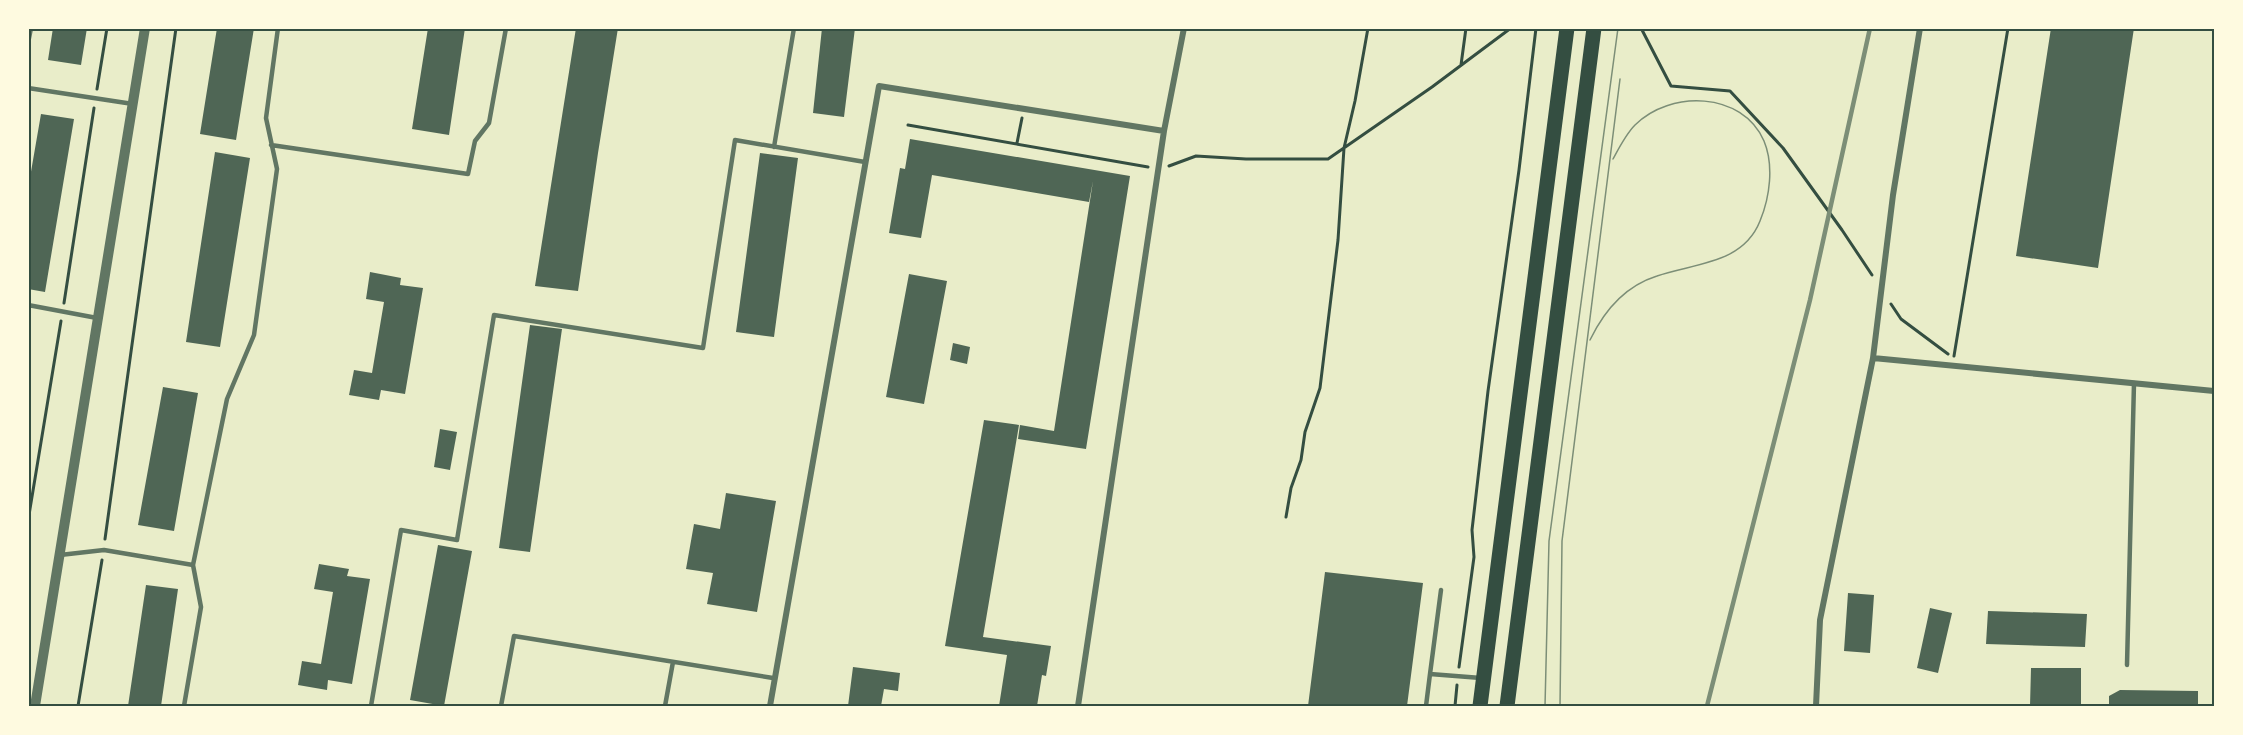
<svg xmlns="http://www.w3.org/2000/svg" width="2243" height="735" font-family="'Work Sans',sans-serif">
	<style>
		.building { fill: #4f6655 }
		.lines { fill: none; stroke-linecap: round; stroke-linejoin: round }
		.path { stroke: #344e41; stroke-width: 3 }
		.service { stroke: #617663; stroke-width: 4.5 }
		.minor { stroke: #617663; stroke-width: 6 }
		.tertiary { stroke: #617663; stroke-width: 10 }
		.primary { stroke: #344e41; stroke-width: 15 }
		.tram { stroke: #7c8e77; stroke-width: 1.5 }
		.rail { stroke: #7c8e77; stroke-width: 4.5 }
		.neatline { fill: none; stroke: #344e41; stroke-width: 2 }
	</style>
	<rect width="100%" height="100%" fill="#e9edc9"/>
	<path class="building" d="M53,28H87L81,65L48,60Z
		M217,28H254L236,140L200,134Z
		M428,28H465L449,135L412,129Z
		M576,28H618L598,153L578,291L535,286Z
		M822,28H855L844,117L813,113Z
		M2051,28H2134L2098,268L2016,256Z
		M41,114L74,119L45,292L28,289V189Z
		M910,139L1130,176L1086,449L1018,439L1020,425L1054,431L1093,181L1089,202L932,175L921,238L889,233L900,168L905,169Z
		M215,152L250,158L220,347L186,342Z
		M760,153L798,158L774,337L736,332Z
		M370,272L401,278L400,285L423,288L405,394L381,390L379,400L349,395L354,370L372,373L384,302L366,299Z
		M909,274L947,281L924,404L886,397Z
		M530,325L562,329L530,552L499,548Z
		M953,343L970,347L967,364L950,360Z
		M163,387L198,393L174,531L138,525Z
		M984,420L1019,425L983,637L1051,646L1046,676L1042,675L1037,706H999L1007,655L945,646Z
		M440,429L457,432L450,470L434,467Z
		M726,493L776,501L757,612L707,604L713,573L686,569L694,524L720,529Z
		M438,545L472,551L444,706L410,700Z
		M319,564L349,569L347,576L370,579L352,684L328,680L327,690L298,685L302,661L321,664L333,592L314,589Z
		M1325,572L1423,583L1407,706H1308Z
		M146,585L178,589L161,706H128Z
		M1848,593L1874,595L1870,653L1844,651Z
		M1930,608L1952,613L1938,673L1917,668Z
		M1988,611L2087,614L2085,647L1986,644Z
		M853,667L900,673L898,691L884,689L881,706H848Z
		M2031,668H2081V706H2030Z
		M2120,690L2198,691V706H2109V696Z"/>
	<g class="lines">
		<path class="path" d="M1641,28L1671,86L1730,91L1783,148L1842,230L1872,275
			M1461,65L1466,28
			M97,89L107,28
			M908,125L1148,167
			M1017,143L1022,118
			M1169,166L1196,156L1246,159H1328L1432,87L1511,28
			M64,303L94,108
			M1891,304L1901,319L1948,354
			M1954,356L2008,28
			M1286,517L1291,488L1301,460L1305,432L1320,388L1338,240L1344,148L1355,101L1368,28
			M28,521L61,321
			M105,539L176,28
			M1459,667L1474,557L1472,530L1488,391L1519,170L1536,28
			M78,706L102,560
			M1455,706L1457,685"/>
		<path class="service" d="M28,43L31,28
			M28,88L133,104
			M271,145L468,174L475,141L489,123L506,28
			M774,147L794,28
			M28,305L97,318
			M60,555L104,550L193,565
			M1441,590L1430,674L1481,678
			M2127,665L2134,383
			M184,706L201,607L193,565L227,399L254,335L277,169L266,118L278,28
			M371,706L401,530L457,540L494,315L703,348L735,140L865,162
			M501,706L514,636L773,678
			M665,706L673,662
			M1426,706L1430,674"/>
		<path class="minor" d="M1873,358L2214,391
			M770,706L879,86L1164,131
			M1078,706L1164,131L1184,28
			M1816,706L1820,620L1873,358L1893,195L1920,28"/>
		<path class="tertiary" d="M35,706L145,28"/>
		<path class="primary" d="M1480,706L1567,28
			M1507,706L1594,28"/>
		<path class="tram" d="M1590,340C1604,311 1625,286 1657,276C1695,263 1743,264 1760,221C1770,197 1774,165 1764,141C1742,91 1670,90 1635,125C1626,134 1619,148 1613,159
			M1545,706L1549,541L1618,28
			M1560,706L1562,541L1620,79"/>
		<path class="rail" d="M1707,706L1810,300L1870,28"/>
	</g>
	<rect width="2243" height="735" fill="none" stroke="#fefae0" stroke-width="60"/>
	<rect x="30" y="30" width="2183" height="675" class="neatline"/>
</svg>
